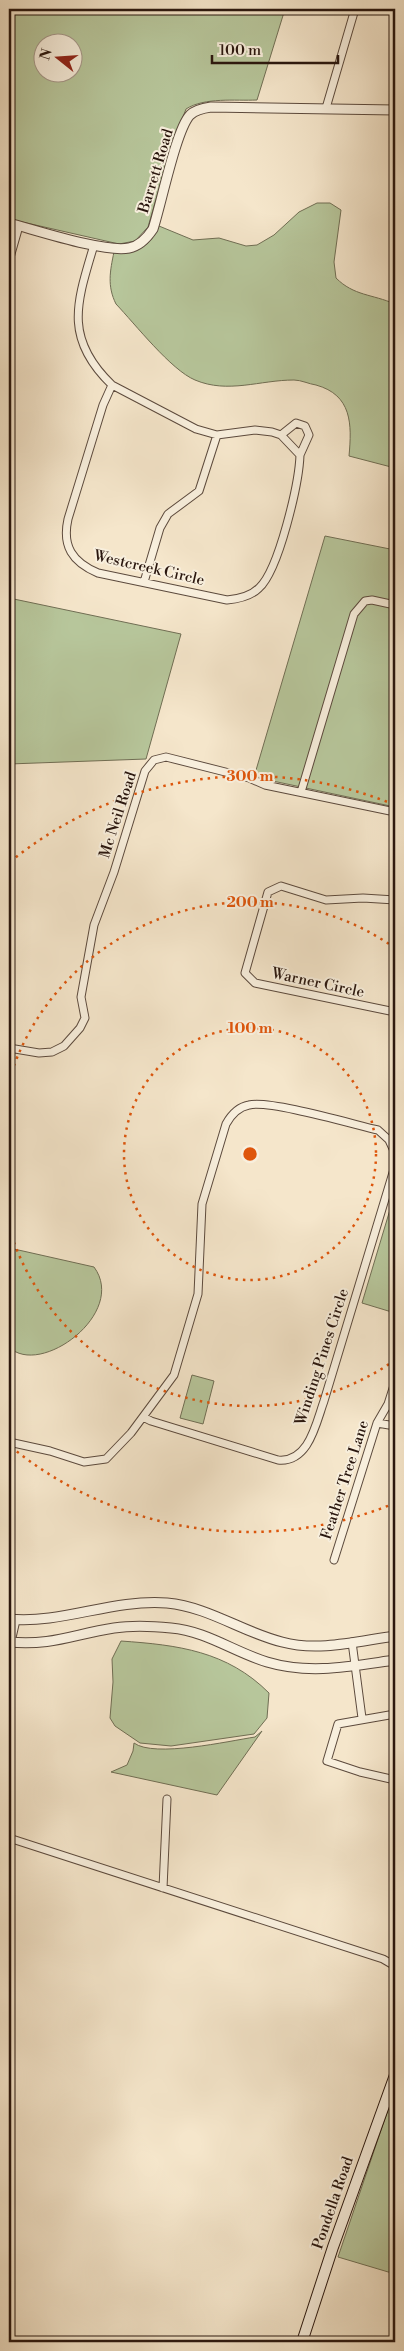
<svg xmlns="http://www.w3.org/2000/svg" width="404" height="2351" font-family="'Libre Bodoni',serif">
	<style>
		.green { fill: #b7c69b; stroke: #706e54; fill-rule: evenodd }
		.lines { fill: none; stroke-linecap: round; stroke-linejoin: round }
		.minor-casing { stroke: #5c4a3d; stroke-width: 9 }
		.tertiary-casing { stroke: #5c4a3d; stroke-width: 11 }
		.secondary-casing { stroke: #29160e; stroke-width: 12 }
		.minor { stroke: #f8efdd; stroke-width: 7 }
		.tertiary { stroke: #f8efdd; stroke-width: 9 }
		.secondary { stroke: #f8efdd; stroke-width: 10 }
		.ring { fill: none; stroke: #de560c; stroke-width: 2.5; stroke-dasharray: 2.5 5 }
		.labels { text-anchor: middle; dominant-baseline: central; stroke-width: 4; stroke-linejoin: round; paint-order: stroke }
		.street-label { font-size: 15px; fill: #29160e; stroke: #f8efdd }
		.centre { fill: #de560c; stroke: #f8efdd; stroke-width: 2.5 }
		.ring-label { font-size: 15px; text-anchor: middle; font-weight: bold; fill: #de560c; stroke: #f8efdd; stroke-width: 4; stroke-linejoin: round; paint-order: stroke }
	</style>
	<rect width="100%" height="100%" fill="#f5e6cb"/>
	<filter id="stains"><feTurbulence type="fractalNoise" baseFrequency=".004" numOctaves="4"/><feColorMatrix values="0 0 0 0 .2 0 0 0 0 .09 0 0 0 0 .02 0 0 0 .5 -.17"/></filter>
	<radialGradient id="worn" r=".72"><stop offset=".6" stop-color="#630" stop-opacity="0"/><stop offset="1" stop-color="#630" stop-opacity=".3"/></radialGradient>
	<path class="green" d="M9,9H285L257,100C235,101 205,97 186,109L169,154L148,227L135,241L119,244L9,219ZM42,42H72V72H42Z
		M317,203H330L341,210L334,262L336,278C354,296 372,294 395,304V468L349,456C352,424 352,395 316,385C309,384 301,380 294,380C260,380 228,394 195,380C171,370 135,324 116,304C107,286 110,271 114,252C135,254 151,246 159,226L193,240L219,238L246,246L257,245L274,235L299,212Z
		M325,536L395,550V807L254,777Z
		M9,598L181,634L146,759L9,764Z
		M395,1193V1313L362,1303Z
		M14,1249L94,1267C128,1313 40,1378 9,1347V1266Z
		M192,1375L214,1381L203,1424L180,1418Z
		M121,1641C178,1645 227,1651 269,1693L267,1718L254,1734L171,1746L140,1743L115,1726L110,1718L113,1682L112,1659Z
		M262,1731L217,1795L111,1772L127,1765L133,1751L134,1743C154,1758 229,1741 255,1737Z
		M395,2089V2274L338,2257Z"/>
	<g class="lines">
		<g class="minor-casing">
			<path id="minor" d="M326,108L355,9
				M94,245C77,302 63,338 112,385L196,429L217,435L255,430L272,432L281,435L300,455C299,483 279,570 259,588C251,596 238,599 227,600L98,573C72,562 62,546 68,519L103,405L112,385
				M9,261L19,226
				M281,435L296,423L305,426L309,435L300,455
				M144,582L160,528L168,514L199,491L217,435
				M301,792L354,614L365,601L372,600L395,605
				M395,900L363,898L326,900L281,886L268,892L245,973L255,983L395,1012
				M9,1048L39,1053L52,1052L64,1046L80,1028L85,1018L81,997L94,925L114,872L145,771L154,760L166,757L249,778L265,785L395,812
				M143,1417L151,1421L278,1460C309,1463 316,1423 324,1401L395,1166
				M377,1423L395,1426
				M9,1442L50,1451L84,1462L106,1459L131,1433L174,1375L198,1294L202,1204L226,1124C231,1115 238,1107 249,1105C270,1100 352,1124 378,1130L389,1140L395,1153
				M334,1560L377,1423L388,1404L395,1382
				M352,1642L362,1718
				M395,1714L338,1724L327,1761L360,1772L395,1780
				M9,1838L383,1959L395,1966
				M163,1888L167,1799"/>
		</g>
		<g class="tertiary-casing">
			<path id="tertiary" d="M9,223C36,230 105,253 129,248C140,246 147,238 153,229C161,205 176,130 190,115C195,110 204,108 211,107L395,110
				M9,1619C64,1624 110,1599 167,1603C209,1607 242,1632 282,1642C319,1652 358,1641 395,1636
				M9,1642C52,1646 74,1634 114,1628C133,1625 152,1626 171,1628C206,1631 234,1652 267,1662C310,1675 352,1666 395,1660
				M10,1642L15,1620"/>
		</g>
		<g class="secondary-casing">
			<path id="secondary" d="M302,2342L333,2247L395,2075"/>
		</g>
		<use href="#minor" class="minor"/>
		<use href="#tertiary" class="tertiary"/>
		<use href="#secondary" class="secondary"/>
	</g>
	<g class="ring">
		<circle cx="250" cy="1154" r="126"/>
		<path d="M395 1360A252 252 0 0 1 9 1228M9 1080A252 252 0 0 1 395 948"/>
		<path d="M395 1503A378 378 0 0 1 10 1446M10 862A378 378 0 0 1 395 805"/>
	</g>
	<g class="labels">
		<g class="street-label">
			<text transform="translate(156 171) rotate(-73)">Barrett Road</text>
			<text transform="translate(149 568) rotate(13)">Westcreek Circle</text>
			<text transform="translate(118 815) rotate(-72)">Mc Neil Road</text>
			<text transform="translate(318 983) rotate(12)">Warner Circle</text>
			<text transform="translate(322 1357) rotate(-72)">Winding Pines Circle</text>
			<text transform="translate(345 1480) rotate(-72)">Feather Tree Lane</text>
			<text transform="translate(333 2203) rotate(-71)">Pondella Road</text>
		</g>
	</g>
	<circle cx="250" cy="1154" r="8" class="centre"/>
	<g class="ring-label">
		<text x="250" y="781">300 m</text>
		<text x="250" y="907">200 m</text>
		<text x="250" y="1033">100 m</text>
	</g>
	<rect width="404" height="2351" fill="none" stroke="#f5e6cb" stroke-width="30"/>
	<rect x="10" y="10" width="384" height="2331" fill="none" stroke="#29160e" stroke-width="2.5"/>
	<rect x="15" y="15" width="374" height="2321" fill="none" stroke="#29160e"/>
	<g transform="translate(58 58) rotate(287)"><circle r="24" fill="#f8efdd" stroke="#a5988a"/>
	<path d="M0-4L9 19L0 12L-9 19Z" fill="#8f2418"/>
	<text y="-8" font-size="14" font-weight="bold" text-anchor="middle" fill="#29160e">N</text>
	</g>
	<path d="M212 55v8h126v-8" fill="none" stroke="#29160e" stroke-width="2.5"/>
	<text x="219" y="55" font-size="15" fill="#29160e" stroke="#f8efdd" stroke-width="4" paint-order="stroke">100 m</text>
	<rect width="100%" height="100%" filter="url(#stains)"/>
	<rect width="100%" height="100%" fill="url(#worn)"/>
</svg>
